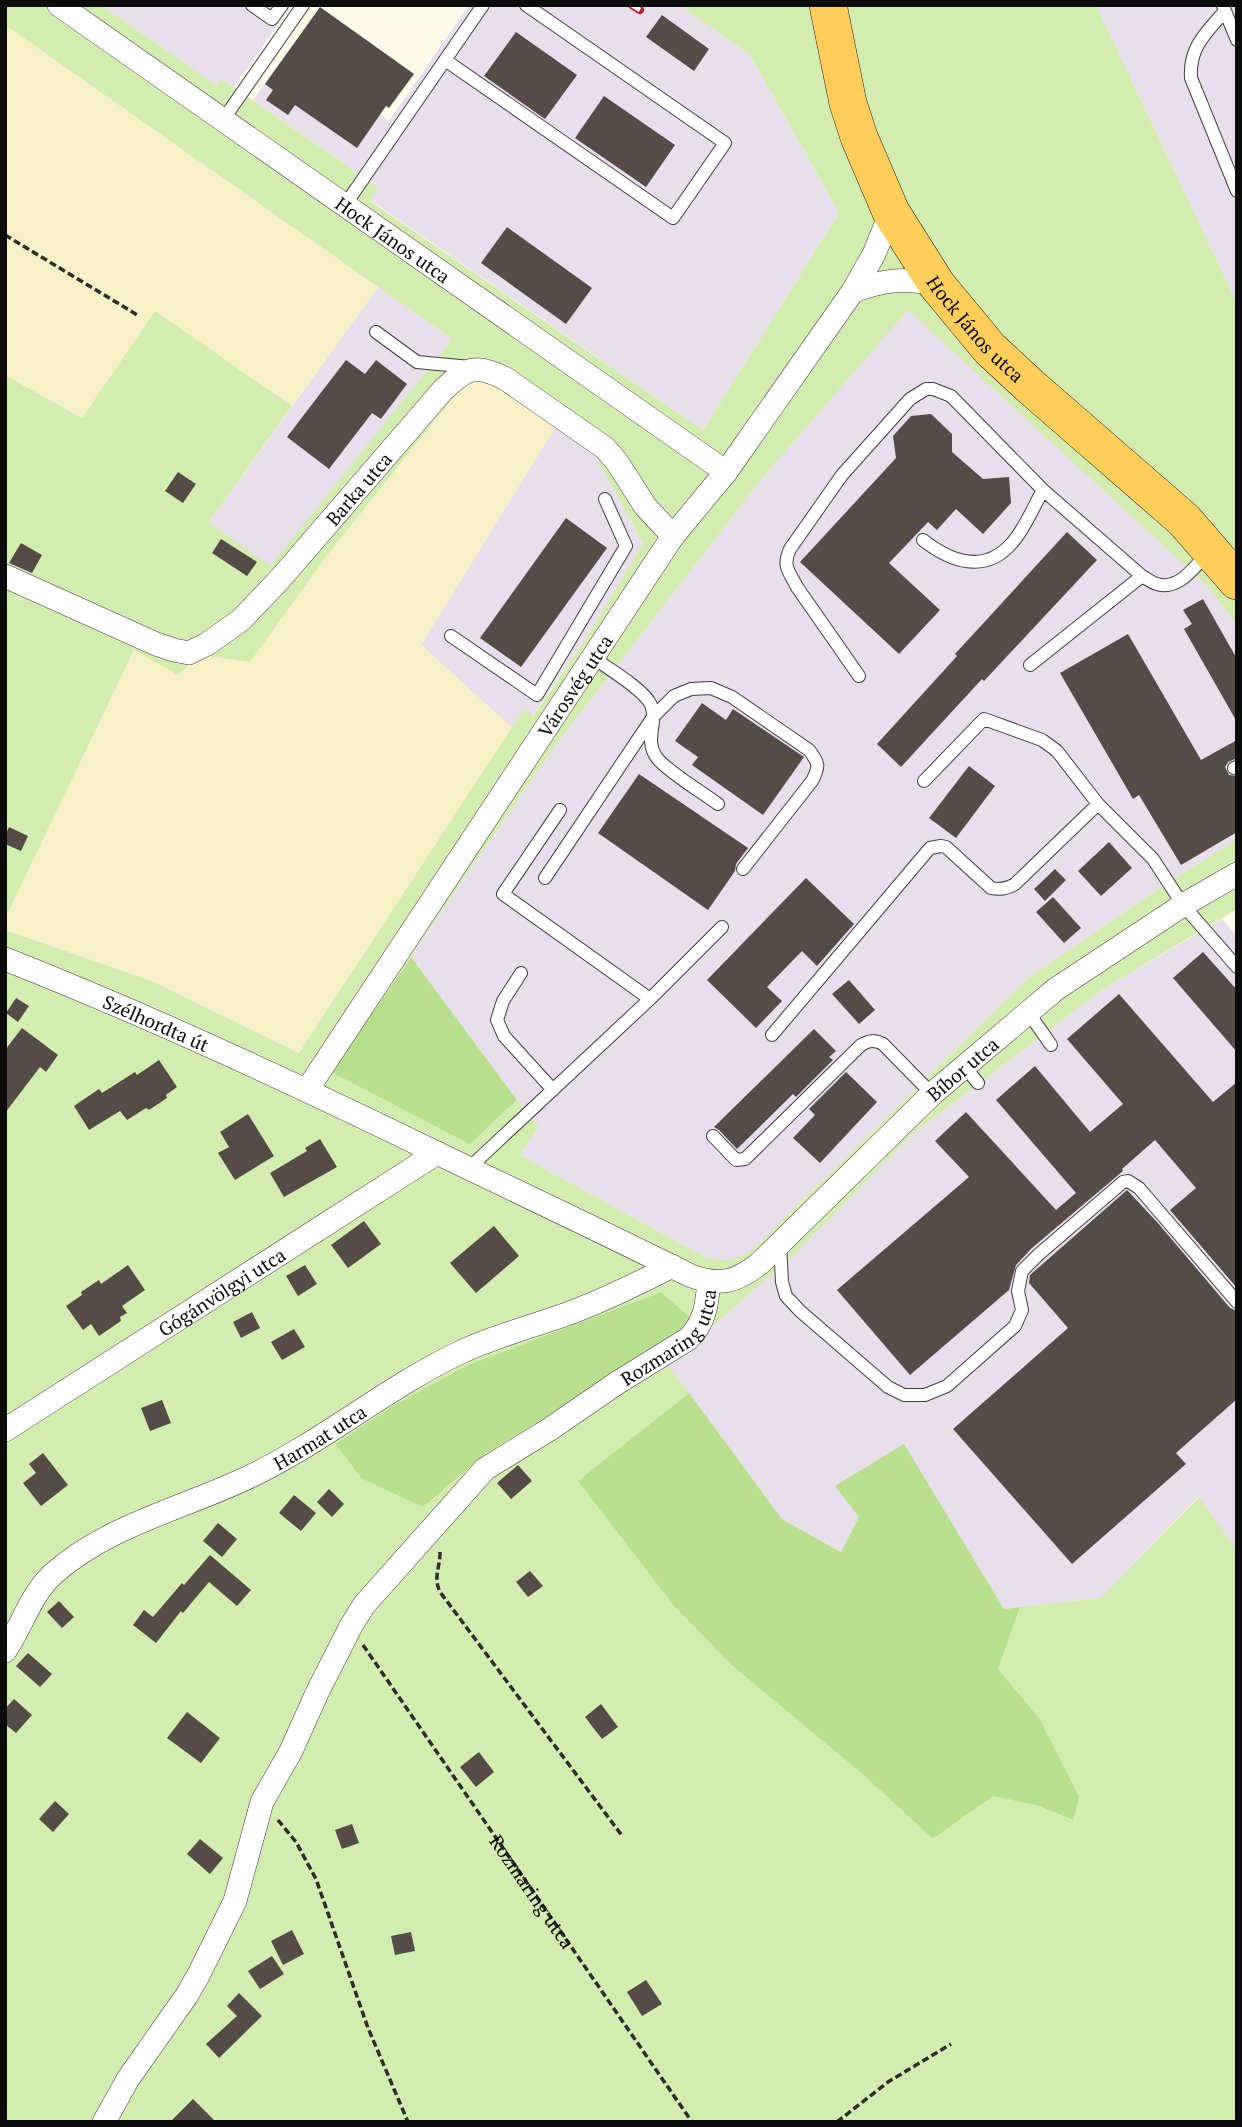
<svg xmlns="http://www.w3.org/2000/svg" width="1242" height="2127" font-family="'PT Serif',serif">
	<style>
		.industrial { fill: #e9deec }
		.farmland { fill: #f8f1c7 }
		.green { fill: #d3edb0; fill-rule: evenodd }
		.forest { fill: #b7df8d }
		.building { fill: #554c47 }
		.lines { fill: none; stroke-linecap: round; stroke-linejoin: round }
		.service-casing { stroke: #3e3e3e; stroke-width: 14 }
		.minor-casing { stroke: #3e3e3e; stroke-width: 24 }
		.primary-casing { stroke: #1c1c1c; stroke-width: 38 }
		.path { stroke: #2d2d2d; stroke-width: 3.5; stroke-dasharray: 7 3.5; stroke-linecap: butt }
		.service { stroke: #fff; stroke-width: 12 }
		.minor { stroke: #fff; stroke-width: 23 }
		.primary { stroke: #ffcd5a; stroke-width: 37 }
		.rail-casing { stroke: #c91629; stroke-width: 8 }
		.rail { stroke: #fff; stroke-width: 5; stroke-dasharray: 16; stroke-linecap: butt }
		.labels { text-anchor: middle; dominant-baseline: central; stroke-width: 7; stroke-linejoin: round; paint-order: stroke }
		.street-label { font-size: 19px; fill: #0b0b0b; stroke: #fff }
	</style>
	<rect width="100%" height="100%" fill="#fffaea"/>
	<path class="industrial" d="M101,5H292L234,87L221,79L217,86Z
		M469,5H679L750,55L839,213L703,430L370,200L378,187L253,100L289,50L389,121Z
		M1096,5H1237V303Z
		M378,287L452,339L270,567L209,522Z
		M908,309L1207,586L1237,625V839L1161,887L1028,978L753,1249L738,1259L726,1262L707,1258L520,1155L539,1126L517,1100L411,957L555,746L765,475Z
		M556,426L591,448L643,543L588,635L532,716L524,710L512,728L421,645Z
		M1222,919L1237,936V1550L1198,1497L1100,1598L1004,1609L904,1445L859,1517L842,1552L782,1519L668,1365L793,1256L914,1133L1102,990Z"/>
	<path class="farmland" d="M5,25L378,287L292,406L155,312L82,418L5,375Z
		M478,378L491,382L556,426L421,645L512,728L299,1053L152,981L5,930V919L134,649L178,674L200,654L250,661L326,557L464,384Z"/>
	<path class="green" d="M5,5H101L216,85L221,79L234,87L378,187L370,201L703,430L839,213L750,55L679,5H1096L1237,303V625L1207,586L908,310L765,475L555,746L355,1038L470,1144L517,1100L539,1126L520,1155L707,1258C729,1262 734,1261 753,1249L1028,978L1161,887L1237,839V909L1102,990L914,1133L793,1256L668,1365L689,1393L579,1481L858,1770L933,1839L993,1796L1038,1806L1072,1820L1039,1718L998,1669L1020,1607L1100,1598L1199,1497L1237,1550V2122H5V930L152,981L299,1053L524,709L533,716L588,635L643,543L591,448L491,382L478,378L464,384L326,557L250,662L200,655L178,675L134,650L5,919V375L82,418L155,311L292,406L209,522L270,566L452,339L5,25ZM661,1292L691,1328L488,1452L423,1507L394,1405L468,1365Z"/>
	<path class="forest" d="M411,957L517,1100L470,1144L333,1073L355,1038Z
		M661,1292L687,1315L691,1328L488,1452L423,1507L361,1478L336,1444L394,1405L468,1365Z
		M689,1393L782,1519L841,1552L859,1517L835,1486L904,1444L1004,1609L1020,1607L998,1669L1039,1718L1079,1797L1073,1820L1038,1806L993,1796L933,1839L858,1770L732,1665L675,1607L578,1481Z"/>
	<path class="building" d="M320,7L414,74L389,108L386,106L357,148L295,105L288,115L266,100L273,90L265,84Z
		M662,15L709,49L694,71L646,37Z
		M516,32L577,75L545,119L484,76Z
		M604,96L675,145L646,187L575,138Z
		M507,227L592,288L566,324L481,263Z
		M346,360L365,374L376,360L407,384L381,419L372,413L329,469L287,437Z
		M931,414L952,434V452L983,479L1009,477L1011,503L983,534L956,509L937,530L928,522L889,563L940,610L899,654L800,562L896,458L893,436L911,416Z
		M178,472L196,484L183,503L165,491Z
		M566,518L607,548L521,667L480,638Z
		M1067,532L1097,560L984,681L982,679L901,767L877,744L957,656L955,654Z
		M221,539L257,562L247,576L212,553Z
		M21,543L42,555L32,573L9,563Z
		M1203,599L1237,659V722L1184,629L1192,624L1183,610Z
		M1128,634L1201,760L1237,740V758L1228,762L1225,767L1229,775L1237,776V832L1181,865L1139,795L1133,799L1060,673Z
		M702,703L726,720L733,709L804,757L763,815L692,765L698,757L675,741Z
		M969,766L995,786L956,838L929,818Z
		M639,774L748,848L736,864L735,871L708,910L598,833Z
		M9,827L28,836L21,851L5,844V836Z
		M1109,842L1132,868L1101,896L1078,871Z
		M1055,869L1066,880L1045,901L1034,889Z
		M806,878L854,924L817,966L802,951L767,987L782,1001L756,1028L707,980Z
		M1053,897L1081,928L1064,943L1036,912Z
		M1203,952L1237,990V1052L1173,978Z
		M849,980L875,1010L859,1024L832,994Z
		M1119,994L1213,1102L1237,1082V1288L1170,1210L1196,1188L1155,1140L1122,1169L1123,1171L1032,1248L1016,1265L1009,1290L910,1375L837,1290L969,1177L935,1141L966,1112L1056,1210L1076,1193L996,1100L1035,1066L1090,1132L1123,1104L1067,1039Z
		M16,998L29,1006L18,1022L6,1013Z
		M22,1028L58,1055L46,1072L40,1067L5,1113V1050Z
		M814,1029L836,1051L829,1057L833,1060L796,1097L793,1094L737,1149L719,1130L714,1127Z
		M159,1060L177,1087L166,1095L167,1098L149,1110L146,1108L127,1120L120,1111L89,1130L74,1106L99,1089L102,1093L135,1072L137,1075Z
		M846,1072L877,1102L820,1163L793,1138L815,1115L809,1109Z
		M248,1114L274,1156L235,1180L218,1153L229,1147L220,1132Z
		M320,1139L337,1167L284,1197L270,1173L307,1151L305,1148Z
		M1127,1190L1157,1222L1230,1308L1237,1311V1399L1176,1453L1186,1464L1072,1564L953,1429L1068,1328L1029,1283L1030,1275Z
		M364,1221L381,1244L348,1268L331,1245Z
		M494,1226L519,1256L476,1293L450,1263Z
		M128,1265L145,1290L122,1306L127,1313L120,1317L121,1321L99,1336L91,1324L83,1330L66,1306L82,1295L81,1292L99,1280L101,1284Z
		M305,1265L317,1284L298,1296L286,1276Z
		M252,1312L260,1328L241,1338L233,1322Z
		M294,1329L305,1347L282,1360L271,1342Z
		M162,1400L171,1423L150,1431L141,1408Z
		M43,1453L68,1485L41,1506L23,1483L36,1473L29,1464Z
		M518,1465L532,1481L511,1499L497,1483Z
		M329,1489L344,1504L332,1517L317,1502Z
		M294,1495L316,1513L301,1531L279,1513Z
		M218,1523L237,1539L222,1557L203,1541Z
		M210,1555L251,1590L237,1606L209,1582L183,1613L181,1611L156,1643L133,1625L144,1610L153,1617L182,1583L184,1585Z
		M530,1571L543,1586L528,1597L516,1582Z
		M59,1601L74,1617L62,1628L47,1612Z
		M28,1653L52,1674L40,1687L16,1666Z
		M14,1699L32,1715L16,1733L5,1724V1709Z
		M601,1704L618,1727L602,1739L585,1717Z
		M187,1712L220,1738L201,1763L167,1738Z
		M479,1752L494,1772L476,1787L460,1767Z
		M55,1801L69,1814L53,1832L39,1819Z
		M352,1824L359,1843L342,1849L335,1830Z
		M200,1839L223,1858L210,1874L187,1854Z
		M292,1930L304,1954L283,1965L271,1941Z
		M411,1932L415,1951L395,1955L391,1936Z
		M272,1956L284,1974L260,1989L248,1971Z
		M646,1980L662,2004L642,2016L627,1992Z
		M239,1993L262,2016L219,2058L206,2044L237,2016L227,2006Z
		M193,2099L216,2122H170Z"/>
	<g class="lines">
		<g class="service-casing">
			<path id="service" d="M252,5L272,19L282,5
				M1223,6L1237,40
				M1225,11C1206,33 1189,47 1191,78L1237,191
				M445,60L673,218L725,143L526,5
				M223,120L303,5
				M345,205L483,5
				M376,332L417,362L470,367
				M923,540C951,562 985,574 1012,543C1024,530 1034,506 1043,490
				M451,636L537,695L626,546L605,499
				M592,657C606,667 645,690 651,705C659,722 643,739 657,758C667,771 703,793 718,804
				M1030,665L1142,576
				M859,676L797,587C789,571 782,567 790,549L842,475L910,399L926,389H933L951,396L1043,490L1142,576C1146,578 1152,583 1157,584C1179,591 1195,566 1208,553
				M1234,768L1237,767
				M924,781L984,719L1042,740L1057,751L1098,804
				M560,810L503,894L650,999
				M545,878L653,717L674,696L691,689L711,688L732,697L809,750C819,763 820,766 812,781L743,869
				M521,973L503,1001L497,1020L504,1036L553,1090
				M1028,1012L1051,1045
				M772,1035L930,848L941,846L946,847L991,888C1000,890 1007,889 1015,884L1098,804L1153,859L1183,905L1237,967
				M964,1066L978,1083
				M713,1136L736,1160L745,1159L861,1045C870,1040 874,1040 883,1044L932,1094
				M469,1168L650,999L722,927
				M780,1244L782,1282L786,1296L800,1311L888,1387L904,1395H925L947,1386L1015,1326L1022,1310L1018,1291L1022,1271L1038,1255L1123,1182L1128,1181L1139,1188L1237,1302"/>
		</g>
		<g class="minor-casing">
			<g id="minor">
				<path id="s2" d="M59,5L726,472"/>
				<path d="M853,291C885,280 904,277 937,285"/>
				<path id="s3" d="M5,576L156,644L174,650L189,653L207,644L241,620L280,579L443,390C466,368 476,363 506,379L605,448L617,462L645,506L673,536"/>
				<path id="s4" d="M5,959C152,1017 295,1084 437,1153C522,1194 607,1234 691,1276C720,1286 736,1282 759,1264L932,1094L1056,989L1183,905L1237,874"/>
				<path id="s5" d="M307,1090L673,536L726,472L853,291L874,254L891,212"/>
				<path id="s6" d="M5,1430L437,1153"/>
				<path id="s7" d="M5,1651C22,1626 30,1596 52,1575C107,1525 185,1508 251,1476C324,1441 387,1387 461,1352C497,1335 538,1325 575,1311C608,1298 641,1282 672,1266"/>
				<path id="s8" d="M104,2122L128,2079L187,1995L199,1974L235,1901L262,1802L291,1751L317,1693L351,1626L364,1605L485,1469L550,1429L617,1383L688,1339C705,1323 707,1304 709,1282"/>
			</g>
		</g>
		<g class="primary-casing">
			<g id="primary">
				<path id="s9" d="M828,5L848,103L859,137L891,212L937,285L990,349L1030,386L1184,520L1237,581"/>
			</g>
		</g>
		<g class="path">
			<path d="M5,235L139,316"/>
			<path d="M440,1552C440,1568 433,1577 440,1592L623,1837"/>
			<path id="s1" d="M363,1645L692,2122"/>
			<path d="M278,1820L296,1842L316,1879L368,2028L408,2122"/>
			<path d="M837,2122L888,2082L951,2044"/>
		</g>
		<use href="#service" class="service"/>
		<use href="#minor" class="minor"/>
		<use href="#primary" class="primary"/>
		<g class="rail-casing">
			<path id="rail" d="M632,5L640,10"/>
		</g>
		<use href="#rail" class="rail"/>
	</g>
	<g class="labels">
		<g class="street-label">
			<text stroke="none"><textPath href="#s2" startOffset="408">Hock János utca</textPath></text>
			<text stroke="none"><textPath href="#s9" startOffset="362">Hock János utca</textPath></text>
			<text stroke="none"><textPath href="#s3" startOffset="438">Barka utca</textPath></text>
			<text stroke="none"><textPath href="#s5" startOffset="485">Városvég utca</textPath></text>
			<text stroke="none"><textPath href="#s4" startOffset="164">Szélhordta út</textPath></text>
			<text stroke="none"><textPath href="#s4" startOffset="1111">Bíbor utca</textPath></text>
			<text stroke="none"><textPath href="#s6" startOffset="257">Gógánvölgyi utca</textPath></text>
			<text stroke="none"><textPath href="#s8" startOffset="994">Rozmaring utca</textPath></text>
			<text stroke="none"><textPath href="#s7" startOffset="392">Harmat utca</textPath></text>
			<text stroke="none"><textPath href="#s1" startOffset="299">Rozmaring utca</textPath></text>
		</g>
	</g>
	<rect width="1242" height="2127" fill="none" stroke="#0b0b0b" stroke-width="14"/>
</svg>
